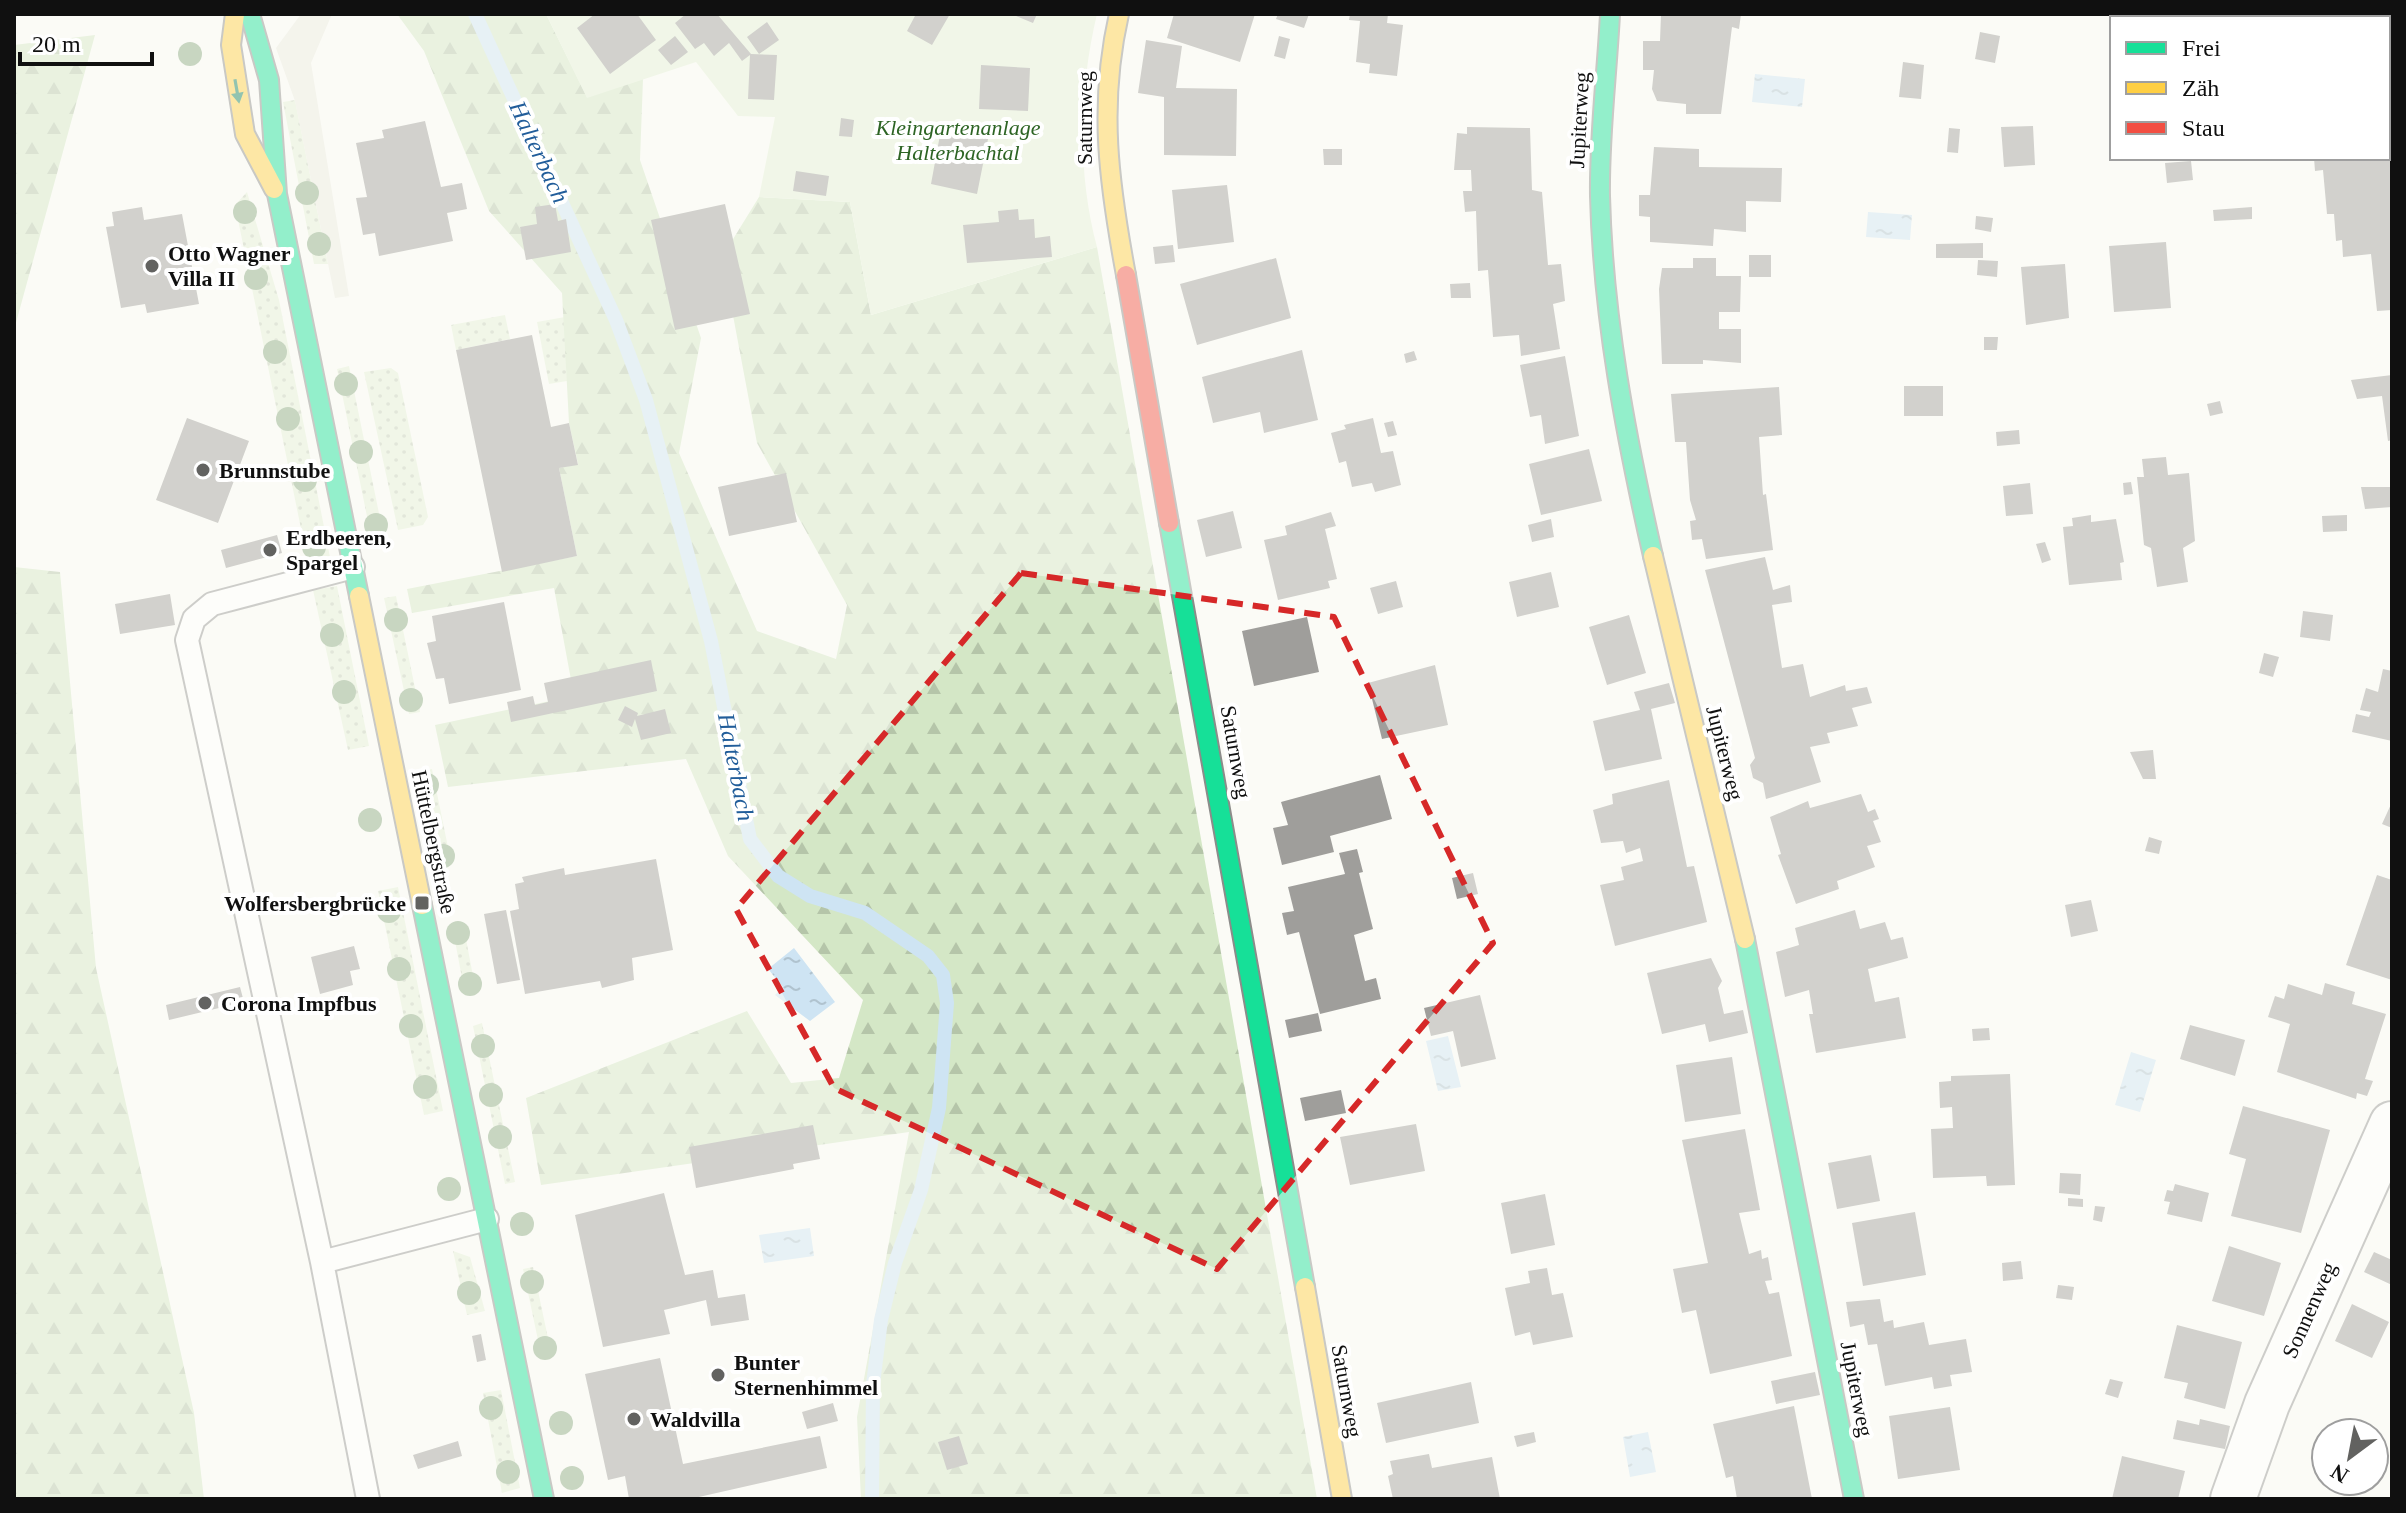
<svg xmlns="http://www.w3.org/2000/svg" width="2406" height="1513" font-family="Georgia,serif">
	<style>
		.grass { fill: url(#grass-dots) }
		.forest { fill: url(#forest-firs) }
		.park { fill: #e4f0d7 }
		.plaza { fill: #ebeae1 }
		.water { fill: url(#water-ripples) }
		.lines { fill: none; stroke-linecap: round; stroke-linejoin: round }
		.stream { stroke: #cee4f3; stroke-width: 14 }
		.building { fill: #9f9e9b }
		.lane-casing { stroke: #969694; stroke-width: 26 }
		.street-casing { stroke: #969694; stroke-width: 48 }
		.fast-casing { stroke: #8c8c8a; stroke-width: 22 }
		.slow-casing { stroke: #8c8c8a; stroke-width: 22 }
		.jam-casing { stroke: #8c8c8a; stroke-width: 22 }
		.lane { stroke: #fefefe; stroke-width: 22 }
		.street { stroke: #fefefe; stroke-width: 44 }
		.fast { stroke: #16e098; stroke-width: 18 }
		.slow { stroke: #ffcf43; stroke-width: 18 }
		.jam { stroke: #f24e42; stroke-width: 18 }
		.tree { fill: #8aa882 }
		.oneway { fill: #13825b }
		.marked { fill: none; stroke: #d62828; stroke-width: 6; stroke-dasharray: 16 10; stroke-linejoin: round }
		.poi-dot { fill: #626260; stroke: #fff; stroke-width: 3 }
		.labels { text-anchor: middle; dominant-baseline: central; stroke-width: 8; stroke-linejoin: round; paint-order: stroke }
		.street-label { font-size: 22px; fill: #101010; stroke: #fff }
		.park-label { font-size: 22px; font-style: italic; fill: #2d6424; stroke: #fff }
		.poi-label { font-size: 22px; font-weight: bold; fill: #101010; stroke: #fff; text-anchor: start }
		.water-label { font-size: 24px; font-style: italic; fill: #215d9a; stroke: #fff }
	</style>
	<defs>
		<pattern id="grass-dots" width="8" height="8" patternUnits="userSpaceOnUse" patternTransform="scale(2)"><rect width="8" height="8" fill="#e4f0d7"/><path d="M2 2h.1M6 6h.1" fill="none" stroke="#c3cdb8" stroke-width="1.8" stroke-linecap="round"/></pattern>
		<pattern id="forest-firs" width="22" height="20" patternUnits="userSpaceOnUse" patternTransform="scale(2)"><rect width="22" height="20" fill="#d4e7c6"/><path d="M5 1l3.5 6h-7zM16 11l3.5 6h-7z" fill="#b5c5a9"/></pattern>
		<pattern id="water-ripples" width="26" height="14" patternUnits="userSpaceOnUse" patternTransform="scale(2)"><rect width="26" height="14" fill="#cee4f3"/><path d="M2 4q2-2 4 0t4 0M15 11q2-2 4 0t4 0" fill="none" stroke="#b0c3cf"/></pattern>
	</defs>
	<rect width="100%" height="100%" fill="#fbfbf6"/>
	<path class="grass" d="M295,100L328,264H314L283,102Z
		M247,192L279,300L330,557L308,563L235,205Z
		M505,315L510,339L456,350L451,325Z
		M565,317L567,381L549,384L537,322Z
		M349,366L384,538L372,541L337,369Z
		M391,368L398,373L428,517L423,525L398,530L364,372Z
		M337,586L369,746L348,750L313,590Z
		M396,596L420,712L409,714L384,598Z
		M432,769L451,862L439,865L421,771Z
		M398,887L443,1111L424,1115L378,891Z
		M463,923L476,992L465,994L452,925Z
		M482,1023L515,1182L505,1184L473,1026Z
		M453,1251L470,1257L485,1311L467,1315Z
		M533,1267L552,1357L542,1359L523,1269Z
		M501,1390L520,1488L502,1493L483,1393Z"/>
	<path class="forest" d="M397,14H546L587,97L643,79L640,160L701,338L679,453L757,631L836,659L847,605L757,443L722,257L759,197L850,202L871,315L1097,247L1317,1499H861L857,1417L909,1132L541,1185L526,1098L747,1011L791,1083L839,1078L863,1000L728,856L686,759L448,787L435,725L574,696L554,588L412,613L407,589L577,556L559,468L578,464L569,423L562,293L489,211L424,51Z
		M95,35L14,330V45Z
		M14,567L60,572L96,968L194,1413L204,1499H14Z"/>
	<path class="park" d="M546,14H1097C1079,89 1077,173 1097,247L871,315L850,202L759,197L775,117L738,116L696,62L587,98Z"/>
	<path class="plaza" d="M301,14H332L311,63L349,296L335,298L295,101L276,48Z"/>
	<path class="water" d="M1755,74L1805,79L1802,107L1752,102Z
		M1868,212L1912,215L1910,240L1866,237Z
		M794,948L835,1002L810,1021L775,995L783,987L768,969Z
		M1448,1036L1461,1087L1438,1091L1426,1041Z
		M2131,1052L2156,1060L2140,1112L2115,1105Z
		M810,1228L814,1256L764,1263L759,1235Z
		M1648,1432L1656,1472L1630,1477L1623,1437Z"/>
	<g class="lines">
		<path class="stream" d="M475,14L616,320L646,400L711,641L750,839L778,876L810,896L865,913L928,956L943,975L947,1003L939,1108L921,1190L895,1263L881,1320L873,1384L872,1499"/>
	</g>
	<path class="building" d="M595,14H637L656,40L610,74L577,28Z
		M686,14H717L751,54L777,55L774,100L748,99L750,55L742,61L729,43L714,56L704,43L695,49L675,23Z
		M916,14H950L932,45L907,31Z
		M1011,14H1037L1033,23Z
		M1174,14H1255L1240,62L1167,38Z
		M1278,14H1309L1304,28L1276,19Z
		M1350,14H1388L1387,23L1403,25L1397,76L1369,73L1370,64L1356,62L1360,21L1349,20Z
		M1661,14H1741L1739,29L1732,27L1721,114H1686V104L1657,101L1652,89L1654,70H1643V41H1660Z
		M2328,14H2382V18H2328Z
		M767,22L779,40L759,54L747,37Z
		M2392,29V63L2388,64V30Z
		M1980,32L2000,36L1995,63L1975,59Z
		M675,36L688,52L671,65L658,50Z
		M1279,36L1290,39L1285,59L1274,56Z
		M1146,40L1182,46L1176,88L1237,89L1236,156L1164,155V97L1138,93Z
		M1903,62L1924,65L1921,99L1899,97Z
		M981,65L1030,68L1028,111L979,109Z
		M2388,97H2392V310L2377,311L2371,254L2343,257L2342,240L2336,241L2334,214H2327L2323,170L2315,171L2314,158H2388Z
		M841,118L854,120L852,137L839,136Z
		M425,121L441,187L462,183L467,209L447,213L453,241L379,256L375,233L363,235L356,198L367,197L356,143L384,138L382,130Z
		M942,124L989,134L977,194L931,184Z
		M2033,126L2035,165L2004,167L2001,127Z
		M1467,127L1530,128L1532,190L1542,192L1548,265L1561,264L1565,301L1553,304L1560,349L1521,356L1519,335L1493,337L1488,270L1478,271L1476,211L1465,212L1463,191H1472L1471,170H1454L1457,133L1467,134Z
		M1949,128L1960,129L1958,153L1947,152Z
		M1654,147L1699,149V167L1782,168L1781,202L1746,201V232L1714,229L1713,246L1650,242V217L1639,216V195H1650Z
		M1323,149H1342V165H1324Z
		M2191,161L2193,180L2167,183L2165,163Z
		M796,171L829,176L826,196L793,191Z
		M1227,185L1234,242L1178,249L1172,190Z
		M555,204L558,221L566,219L571,252L526,260L520,227L537,224L535,207Z
		M725,204L750,314L675,330L651,220Z
		M142,207L144,220L182,214L199,304L147,313L145,304L121,308L106,227L114,226L112,212Z
		M2252,207V219L2214,221L2213,210Z
		M1018,209L1019,220L1034,219L1035,238L1050,236L1052,257L967,263L963,225L999,222L998,211Z
		M1976,216L1993,218L1991,232L1975,229Z
		M2166,242L2171,308L2114,312L2109,246Z
		M1983,243V258H1936V244Z
		M1173,245L1175,262L1155,264L1153,247Z
		M1749,255H1771V277H1749Z
		M1276,258L1291,318L1197,345L1180,284Z
		M1693,258H1716V276H1741L1740,312H1719V329H1741V363L1703,360V364H1662L1659,289L1662,268H1693Z
		M1978,260L1998,261L1997,277L1977,275Z
		M2065,264L2069,318L2026,325L2021,267Z
		M1470,283L1471,298H1451L1450,284Z
		M532,335L551,427L569,423L578,465L559,468L577,556L502,572L456,350Z
		M1984,337H1998L1997,350H1984Z
		M1302,350L1318,420L1264,433L1260,412L1213,423L1202,377Z
		M1414,351L1417,360L1406,363L1404,354Z
		M1565,356L1579,436L1545,444L1541,415L1530,417L1520,365Z
		M2392,375V440L2388,441L2382,396L2357,399L2351,380Z
		M1904,386H1943V416H1904Z
		M1779,387L1782,435L1759,437L1763,495L1766,494L1773,550L1706,559L1702,539L1692,540L1690,521L1696,520L1690,500L1686,442H1675L1671,394Z
		M2220,401L2223,413L2210,416L2207,404Z
		M187,418L249,441L218,523L156,500Z
		M1373,418L1381,453L1393,451L1401,485L1375,492L1372,483L1352,487L1346,461L1339,463L1331,433L1346,429L1344,425Z
		M1393,421L1397,435L1388,437L1384,423Z
		M2019,430L2020,444L1997,446L1996,432Z
		M1589,449L1602,501L1541,515L1529,464Z
		M2166,457L2168,475L2189,473L2195,541L2183,548L2188,582L2157,587L2151,548L2144,545L2137,477H2144L2142,459Z
		M786,473L797,522L729,536L718,487Z
		M2131,482L2133,494L2124,495L2123,483Z
		M2030,483L2033,514L2006,516L2003,486Z
		M2361,487H2392V507L2365,509Z
		M1233,511L1242,548L1206,557L1197,520Z
		M1331,512L1336,526L1325,529L1337,579L1328,581L1330,588L1278,600L1264,540L1287,535L1285,526Z
		M2091,515V522L2116,519L2124,562L2120,563L2122,580L2069,585L2063,527L2073,526L2072,518Z
		M2347,515V531L2323,532L2322,516Z
		M1551,519L1554,537L1532,542L1528,525Z
		M277,535L282,553L226,568L221,550Z
		M2045,542L2051,560L2042,563L2036,544Z
		M1765,557L1773,590L1790,585L1792,602L1772,605L1782,668L1803,664L1810,697L1845,685L1846,691L1867,687L1872,703L1852,708L1858,726L1827,733L1830,743L1810,747L1821,782L1766,799L1763,783L1753,778L1750,765L1755,758L1705,570Z
		M1551,572L1559,607L1517,617L1509,582Z
		M1396,581L1403,607L1378,614L1370,588Z
		M170,594L175,625L120,634L115,604Z
		M504,602L521,690L449,704L444,678L436,679L427,643L436,641L432,616Z
		M2303,611L2333,615L2330,641L2300,637Z
		M1629,615L1646,673L1607,685L1589,627Z
		M1307,617L1319,672L1254,686L1242,631Z
		M2264,653L2279,657L2273,677L2259,673Z
		M651,660L657,691L511,722L507,702L533,696L535,705L548,702L544,683Z
		M1435,665L1448,725L1382,739L1368,683Z
		M2383,669L2392,671V741L2352,732L2356,714L2369,717L2371,712L2360,710L2366,688L2378,692Z
		M1669,683L1675,703L1651,709L1662,759L1605,771L1593,721L1640,710L1634,692Z
		M625,706L638,713L637,716L665,709L671,733L641,740L635,719L632,727L618,720Z
		M2153,750L2156,779H2143L2130,752Z
		M1380,775L1392,819L1330,836L1334,852L1282,865L1273,828L1288,825L1281,802Z
		M1669,780L1687,867L1694,866L1707,922L1615,946L1600,885L1624,880L1621,867L1643,861L1640,848L1626,853L1623,841L1601,843L1593,810L1613,804L1612,794Z
		M1861,794L1868,812L1875,809L1879,819L1873,821L1881,842L1867,846L1875,867L1837,881L1839,889L1796,904L1778,855L1781,854L1770,817L1808,801L1810,808Z
		M2392,802V828L2382,824Z
		M2149,837L2162,841L2159,854L2145,851Z
		M1357,849L1363,872L1359,873L1373,929L1354,935L1365,981L1376,978L1381,999L1320,1014L1299,932L1287,935L1282,913L1294,911L1288,887L1345,874L1339,853Z
		M656,859L673,950L632,958L634,980L602,988L600,981L525,994L510,911L519,909L515,884L524,882L522,877L564,868L565,875Z
		M1473,873L1478,894L1457,899L1452,878Z
		M2377,875L2392,880V980L2346,965Z
		M2091,900L2098,931L2071,937L2065,905Z
		M506,910L520,980L497,984L484,914Z
		M1855,910L1860,929L1885,922L1891,940L1903,937L1908,958L1868,969L1875,1002L1899,997L1906,1038L1816,1053L1809,1014H1813L1809,990L1785,997L1776,952L1799,945L1795,928Z
		M354,946L360,969L350,971L353,985L320,994L311,957Z
		M1711,958L1722,981L1718,988L1724,1014L1743,1010L1748,1033L1709,1042L1705,1024L1662,1034L1647,973Z
		M2325,983L2355,992L2352,1004L2386,1014L2365,1079L2373,1081L2367,1096L2357,1093L2356,1099L2277,1072L2290,1024L2268,1017L2275,996L2284,999L2288,984L2322,995Z
		M240,987L244,1002L169,1020L166,1005Z
		M1480,995L1496,1059L1461,1067L1453,1031L1431,1036L1424,1008Z
		M1318,1013L1322,1031L1289,1038L1285,1020Z
		M2190,1025L2245,1040L2235,1076L2180,1059Z
		M1989,1028L1990,1040L1973,1041L1972,1029Z
		M1732,1057L1741,1114L1685,1122L1676,1065Z
		M2010,1074L2015,1185L1987,1186L1986,1176L1933,1178L1931,1129L1953,1128L1952,1107L1940,1108L1939,1082L1951,1081V1076Z
		M1341,1090L1346,1113L1305,1121L1300,1098Z
		M2243,1106L2330,1130L2301,1233L2231,1216L2246,1159L2229,1154Z
		M1416,1124L1425,1171L1350,1185L1340,1137Z
		M813,1125L820,1159L793,1164L794,1169L696,1188L689,1147Z
		M1745,1129L1760,1210L1739,1213L1749,1254L1761,1250L1762,1259L1768,1257L1772,1280L1765,1281L1769,1294L1779,1292L1792,1356L1710,1374L1696,1310L1682,1313L1673,1269L1708,1263L1682,1140Z
		M1871,1155L1880,1201L1837,1209L1828,1163Z
		M2060,1173L2081,1174L2080,1195L2059,1193Z
		M2175,1184L2209,1193L2202,1222L2167,1214L2170,1202L2164,1201L2167,1190L2173,1191Z
		M664,1193L685,1275L713,1270L718,1298L745,1294L749,1320L711,1326L706,1300L664,1310L670,1334L603,1347L575,1215Z
		M1545,1194L1555,1245L1511,1254L1501,1203Z
		M2068,1198L2083,1199V1207L2068,1206Z
		M2095,1206L2105,1207L2102,1222L2093,1220Z
		M1915,1212L1926,1275L1863,1286L1852,1223Z
		M2229,1246L2281,1263L2264,1316L2212,1301Z
		M2374,1252L2392,1260V1285L2364,1272Z
		M2021,1261L2023,1279L2003,1281L2002,1263Z
		M1547,1268L1552,1295L1563,1293L1573,1337L1533,1345L1530,1332L1515,1336L1505,1288L1530,1283L1528,1271Z
		M2058,1285L2074,1287L2072,1300L2056,1298Z
		M1880,1299L1884,1322L1893,1320L1894,1328L1924,1322L1929,1345L1966,1339L1972,1372L1950,1375L1952,1386L1934,1389L1932,1377L1885,1386L1877,1344L1868,1345L1864,1324L1850,1327L1846,1302Z
		M2352,1304L2389,1322L2372,1358L2335,1341Z
		M2177,1325L2242,1342L2225,1409L2184,1398L2188,1383L2164,1378Z
		M481,1334L486,1360L477,1362L472,1336Z
		M660,1358L683,1464L820,1436L827,1468L690,1499H629L625,1476L608,1480L585,1374Z
		M1815,1372L1820,1395L1776,1404L1771,1381Z
		M2110,1379L2123,1382L2118,1398L2105,1394Z
		M1471,1382L1479,1423L1386,1443L1377,1403Z
		M833,1403L838,1421L807,1429L802,1412Z
		M1794,1406L1812,1499H1737L1733,1476L1726,1478L1713,1424Z
		M1950,1407L1960,1470L1898,1479L1889,1416Z
		M2200,1419L2230,1426L2225,1449L2173,1439L2177,1420L2199,1425Z
		M1534,1432L1536,1442L1517,1447L1514,1436Z
		M959,1436L968,1464L947,1470L938,1442Z
		M458,1441L462,1456L418,1469L413,1455Z
		M1429,1454L1432,1468L1492,1457L1500,1499H1393L1388,1476L1393,1474L1390,1461Z
		M2122,1456L2185,1471L2178,1499H2112Z"/>
	<g class="lines">
		<g class="lane-casing">
			<path id="lane" d="M353,567L212,604L194,619L187,640L322,1262L368,1499
				M322,1262L487,1219"/>
		</g>
		<g class="street-casing">
			<path id="street" d="M2233,1499L2267,1404L2392,1124"/>
		</g>
		<g class="fast-casing">
			<path id="fast" d="M250,14L269,80L277,194L359,596
				M1610,14C1607,74 1599,136 1600,196C1603,318 1626,437 1653,556
				M1169,523L1305,1287
				M422,905L544,1499
				M1745,939L1854,1499"/>
		</g>
		<g class="slow-casing">
			<path id="slow" d="M235,14L231,45L245,134L274,189
				M1119,14C1098,106 1109,184 1126,275
				M1653,556L1745,939
				M359,596L422,905
				M1305,1287L1342,1499"/>
		</g>
		<g class="jam-casing">
			<path id="jam" d="M1126,275L1169,523"/>
		</g>
		<use href="#lane" class="lane"/>
		<use href="#street" class="street"/>
		<use href="#fast" class="fast"/>
		<use href="#slow" class="slow"/>
		<use href="#jam" class="jam"/>
	</g>
	<g class="tree">
		<circle cx="190" cy="54" r="12"/>
		<circle cx="307" cy="193" r="12"/>
		<circle cx="245" cy="212" r="12"/>
		<circle cx="319" cy="244" r="12"/>
		<circle cx="256" cy="278" r="12"/>
		<circle cx="275" cy="352" r="12"/>
		<circle cx="346" cy="384" r="12"/>
		<circle cx="288" cy="419" r="12"/>
		<circle cx="361" cy="452" r="12"/>
		<circle cx="305" cy="480" r="12"/>
		<circle cx="376" cy="525" r="12"/>
		<circle cx="314" cy="547" r="12"/>
		<circle cx="396" cy="620" r="12"/>
		<circle cx="332" cy="635" r="12"/>
		<circle cx="344" cy="692" r="12"/>
		<circle cx="411" cy="700" r="12"/>
		<circle cx="427" cy="785" r="12"/>
		<circle cx="370" cy="820" r="12"/>
		<circle cx="443" cy="856" r="12"/>
		<circle cx="389" cy="911" r="12"/>
		<circle cx="458" cy="933" r="12"/>
		<circle cx="399" cy="969" r="12"/>
		<circle cx="470" cy="984" r="12"/>
		<circle cx="411" cy="1026" r="12"/>
		<circle cx="483" cy="1046" r="12"/>
		<circle cx="425" cy="1087" r="12"/>
		<circle cx="491" cy="1095" r="12"/>
		<circle cx="500" cy="1137" r="12"/>
		<circle cx="449" cy="1189" r="12"/>
		<circle cx="522" cy="1224" r="12"/>
		<circle cx="532" cy="1282" r="12"/>
		<circle cx="469" cy="1293" r="12"/>
		<circle cx="545" cy="1348" r="12"/>
		<circle cx="491" cy="1408" r="12"/>
		<circle cx="561" cy="1423" r="12"/>
		<circle cx="508" cy="1472" r="12"/>
		<circle cx="572" cy="1478" r="12"/>
	</g>
	<defs><path id="oneway-solid" d="M-6-.8H1V-3.2L6.5 0L1 3.2V.8H-6Z" transform="scale(2)"/></defs>
	<use class="oneway" href="#oneway-solid" transform="translate(237 91) rotate(80)"/>
	<path d="M0 0H2406V1513H0ZM1021,573L1334,617L1493,943L1217,1269L834,1088L736,909Z" fill="#fbfbf6" fill-opacity=".55" fill-rule="evenodd"/>
	<path class="marked" d="M1021,573L1334,617L1493,943L1217,1269L834,1088L736,909Z"/>
	<g class="poi-dot">
		<circle cx="152" cy="266" r="8"/>
		<circle cx="203" cy="470" r="8"/>
		<circle cx="270" cy="550" r="8"/>
		<rect x="414" y="895" width="16" height="16" rx="4"/>
		<circle cx="205" cy="1003" r="8"/>
		<circle cx="718" cy="1375" r="8"/>
		<circle cx="634" cy="1419" r="8"/>
	</g>
	<g class="labels">
		<g class="street-label">
			<text transform="translate(1084 118) rotate(-90)">Saturnweg</text>
			<text transform="translate(1579 120) rotate(-87)">Jupiterweg</text>
			<text transform="translate(1236 752) rotate(80)">Saturnweg</text>
			<text transform="translate(1725 753) rotate(76)">Jupiterweg</text>
			<text transform="translate(434 842) rotate(78)">Hüttelbergstraße</text>
			<text transform="translate(2309 1310) rotate(-66)">Sonnenweg</text>
			<text transform="translate(1857 1389) rotate(79)">Jupiterweg</text>
			<text transform="translate(1347 1391) rotate(80)">Saturnweg</text>
		</g>
		<g class="park-label">
			<text x="958" y="127">Kleingartenanlage<tspan x="958" dy="25">Halterbachtal</tspan></text>
		</g>
		<g class="poi-label">
			<text x="168" y="253">Otto Wagner<tspan x="168" dy="25">Villa II</tspan></text>
			<text x="219" y="470">Brunnstube</text>
			<text x="286" y="537">Erdbeeren,<tspan x="286" dy="25">Spargel</tspan></text>
			<text x="406" y="903" text-anchor="end">Wolfersbergbrücke</text>
			<text x="221" y="1003">Corona Impfbus</text>
			<text x="734" y="1362">Bunter<tspan x="734" dy="25">Sternenhimmel</tspan></text>
			<text x="650" y="1419">Waldvilla</text>
		</g>
		<g class="water-label">
			<text transform="translate(539 152) rotate(65)">Halterbach</text>
			<text transform="translate(736 767) rotate(79)">Halterbach</text>
		</g>
	</g>
	<rect width="2406" height="1513" fill="none" stroke="#101010" stroke-width="32"/>
	<rect x="2110" y="16" width="280" height="144" fill="#ffffff" stroke="#9f9f9f" stroke-width="2"/>
	<rect x="2126" y="42" width="40" height="12" fill="#16e098" stroke="#9f9f9f" stroke-width="2"/>
	<text x="2182" y="56" font-size="24" fill="#101010">Frei</text>
	<rect x="2126" y="82" width="40" height="12" fill="#ffcf43" stroke="#9f9f9f" stroke-width="2"/>
	<text x="2182" y="96" font-size="24" fill="#101010">Zäh</text>
	<rect x="2126" y="122" width="40" height="12" fill="#f24e42" stroke="#9f9f9f" stroke-width="2"/>
	<text x="2182" y="136" font-size="24" fill="#101010">Stau</text>
	<g transform="translate(2350 1457) rotate(212)"><circle r="38" fill="#ffffff" stroke="#9f9f9f" stroke-width="2"/>
	<path d="M0-6L14 30L0 20L-14 30Z" fill="#626260"/>
	<text y="-12" font-size="22" font-weight="bold" text-anchor="middle" fill="#101010">N</text>
	</g>
	<path d="M20 52v12h132v-12" fill="none" stroke="#101010" stroke-width="4"/>
	<text x="32" y="52" font-size="24" fill="#101010" stroke="#ffffff" stroke-width="6" paint-order="stroke">20 m</text>
</svg>
